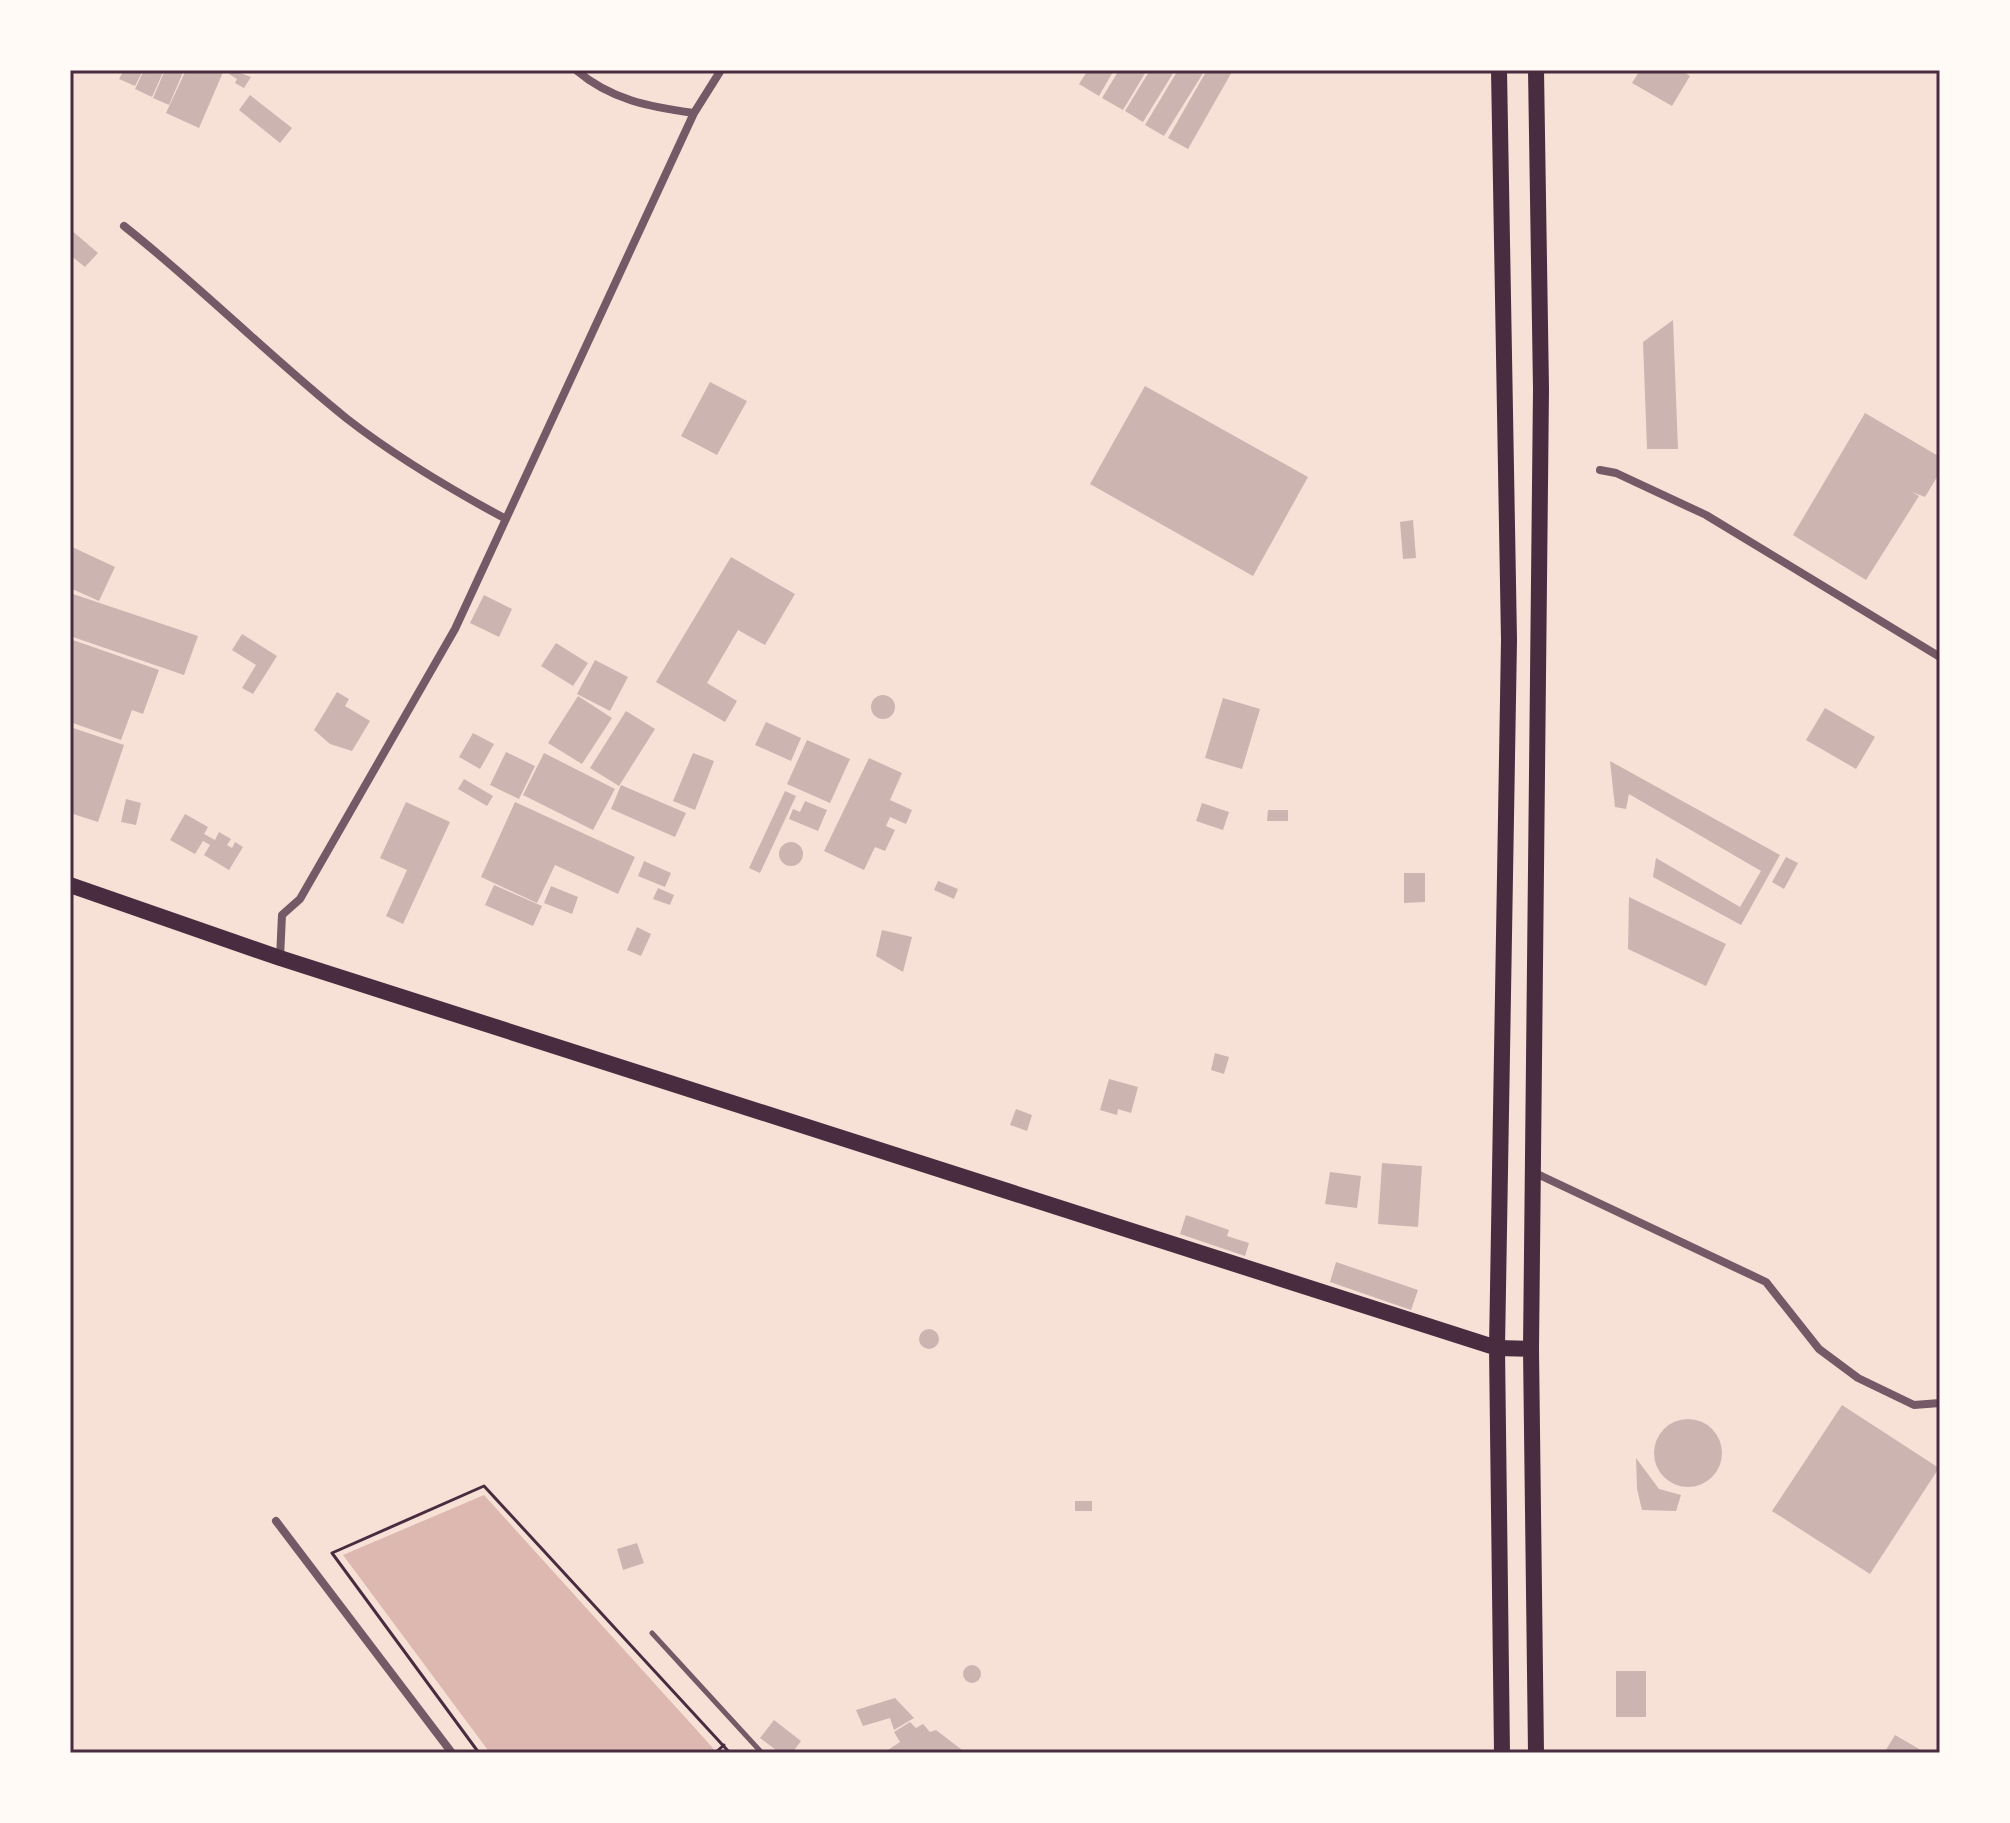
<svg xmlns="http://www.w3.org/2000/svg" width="2010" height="1823" font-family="'Exo 2',sans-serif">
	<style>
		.water { fill: #dcb8b0 }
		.building { fill: #ccb4b1 }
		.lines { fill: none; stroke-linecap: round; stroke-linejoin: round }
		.path { stroke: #4a2c40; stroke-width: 3 }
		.service { stroke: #755966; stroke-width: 5 }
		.minor { stroke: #755966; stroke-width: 8 }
		.trunk { stroke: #4a2c40; stroke-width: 16 }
		.neatline { fill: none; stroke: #4a2c40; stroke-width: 3 }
	</style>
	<rect width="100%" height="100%" fill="#f7e1d7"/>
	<path class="water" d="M484,1495L712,1747L716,1753H490L343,1555Z"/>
	<path class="building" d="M124,70H143L135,86L119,79Z
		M144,70H164L152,97L135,89Z
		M165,70H184L169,105L153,98Z
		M186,70H224L199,128L166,113Z
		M232,70L251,77L244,88L235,83L237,79L229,74Z
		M1088,70H1114L1099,96L1079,84Z
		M1119,70H1147L1123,110L1102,98Z
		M1150,70H1175L1143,122L1125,111Z
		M1178,70H1205L1164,136L1145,125Z
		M1207,70H1233L1188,149L1168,138Z
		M1640,70H1681L1690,76L1672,106L1632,83Z
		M250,95L292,128L280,143L239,110Z
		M70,229L98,253L85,267L70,255Z
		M1673,320L1678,449H1647L1643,342Z
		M710,382L747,401L717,455L681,436Z
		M1145,386L1308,477L1253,576L1090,484Z
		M1865,413L1940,457V472L1925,497L1912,492L1919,496L1866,580L1793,535Z
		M1413,520L1416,558L1403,559L1400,522Z
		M70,546L115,567L99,601L70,588Z
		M731,557L795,594L765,645L738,630L707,683L737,701L725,722L656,682Z
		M70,593L198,636L184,675L70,636Z
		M484,595L512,609L499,637L470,623Z
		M242,634L277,656L253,694L242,688L256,665L232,650Z
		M70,639L159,670L143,714L132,710L121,740L70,722Z
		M556,643L588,663L573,686L541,666Z
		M595,660L628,677L610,711L577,694Z
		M337,692L349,699L345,706L370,721L352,751L330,744L314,730Z
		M871 707a12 12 0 1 1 24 0a12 12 0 1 1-24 0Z
		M578,696L612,718L582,764L548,743Z
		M1223,698L1260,709L1242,769L1205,758Z
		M1825,708L1875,737L1856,769L1806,740Z
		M626,711L655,729L619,786L590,768Z
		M766,722L801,738L791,761L755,745Z
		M70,727L124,745L98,822L70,813Z
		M473,733L494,744L480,769L459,757Z
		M807,740L850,759L830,803L787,784Z
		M506,752L535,766L519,799L490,785Z
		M544,753L615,789L593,830L523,795Z
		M693,753L714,761L695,810L673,801Z
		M869,758L902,773L890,800L912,810L906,824L890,817L886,826L895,830L885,851L875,847L864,870L824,851Z
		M1610,761L1780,855L1741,925L1653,877L1656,858L1740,907L1761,871L1629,794L1626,809L1615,807Z
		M464,779L493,796L487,806L458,789Z
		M621,785L686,813L675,837L611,809Z
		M785,791L796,796L760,873L749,868Z
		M126,799L141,803L136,825L121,822Z
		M805,801L827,810L818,831L789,819L793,809L800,812Z
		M406,802L450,822L403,924L386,916L407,870L380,858Z
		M515,802L635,857L618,894L555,865L537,903L481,877Z
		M1202,803L1229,812L1223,830L1196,821Z
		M1268,810H1288V821H1267Z
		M185,814L208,827L204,834L215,840L219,832L231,839L227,845L232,848L235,842L243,847L229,870L204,855L210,845L203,841L195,854L170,840Z
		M779 854a12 12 0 1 1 24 0a12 12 0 1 1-24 0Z
		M1786,857L1798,863L1784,889L1772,882Z
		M644,861L671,873L665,887L638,876Z
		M1404,873H1425V902L1404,903Z
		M938,881L958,889L954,899L934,890Z
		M494,885L542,906L533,926L485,905Z
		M551,886L578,897L572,914L544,903Z
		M658,888L674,895L670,905L653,899Z
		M1629,897L1726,944L1706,986L1628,949Z
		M637,927L651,934L641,956L627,950Z
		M882,930L912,937L903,972L876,956Z
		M1215,1053L1229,1057L1224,1074L1211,1070Z
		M1109,1079L1138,1087L1131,1113L1118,1109L1117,1115L1100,1110Z
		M1016,1109L1032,1115L1027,1131L1010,1125Z
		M1382,1163L1422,1166L1418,1227L1378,1224Z
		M1330,1172L1361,1176L1357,1208L1325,1204Z
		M1186,1215L1229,1230L1227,1236L1249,1243L1245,1256L1180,1234Z
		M1336,1262L1418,1290L1411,1310L1330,1282Z
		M919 1339a10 10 0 1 1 20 0a10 10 0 1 1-20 0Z
		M1842,1405L1939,1468L1870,1574L1772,1511Z
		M1654 1453a34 34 0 1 1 68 0a34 34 0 1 1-68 0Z
		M1636,1458L1659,1489L1681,1495L1676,1511L1642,1510L1637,1489Z
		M1075,1501H1092V1511H1075Z
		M637,1543L644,1563L623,1570L617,1549Z
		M963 1674a9 9 0 1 1 18 0a9 9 0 1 1-18 0Z
		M1616,1671H1646V1717H1616Z
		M895,1698L914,1718L894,1730L890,1718L863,1726L856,1710Z
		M774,1720L801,1741L792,1753H780L760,1738Z
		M910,1722L916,1728L923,1724L930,1732L936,1730L966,1753H890L888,1750L900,1742L894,1732Z
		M1895,1735L1926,1753H1884Z"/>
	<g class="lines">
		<path class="path" d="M479,1753L332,1553L484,1486L730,1753
			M715,1753L724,1745"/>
		<path class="service" d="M652,1633L762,1753"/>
		<path class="minor" d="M576,70C611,100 650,107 694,113
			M124,226C201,287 270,357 346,418C396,457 450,489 506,519
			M1600,470L1616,473L1706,515L1940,657
			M280,958L282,915L300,899L455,629L694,113L721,70
			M1533,1172L1766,1282L1819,1349L1858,1378L1914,1405L1940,1403
			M276,1521L452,1753"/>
		<path class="trunk" d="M1499,70L1509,640L1497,1348L1502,1753
			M1536,70L1541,389L1531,1349L1536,1753
			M70,885L280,958L1497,1348L1531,1349"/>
	</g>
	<rect width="2010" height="1823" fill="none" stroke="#fffaf5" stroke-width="144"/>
	<rect x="72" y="72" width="1866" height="1679" class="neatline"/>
</svg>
